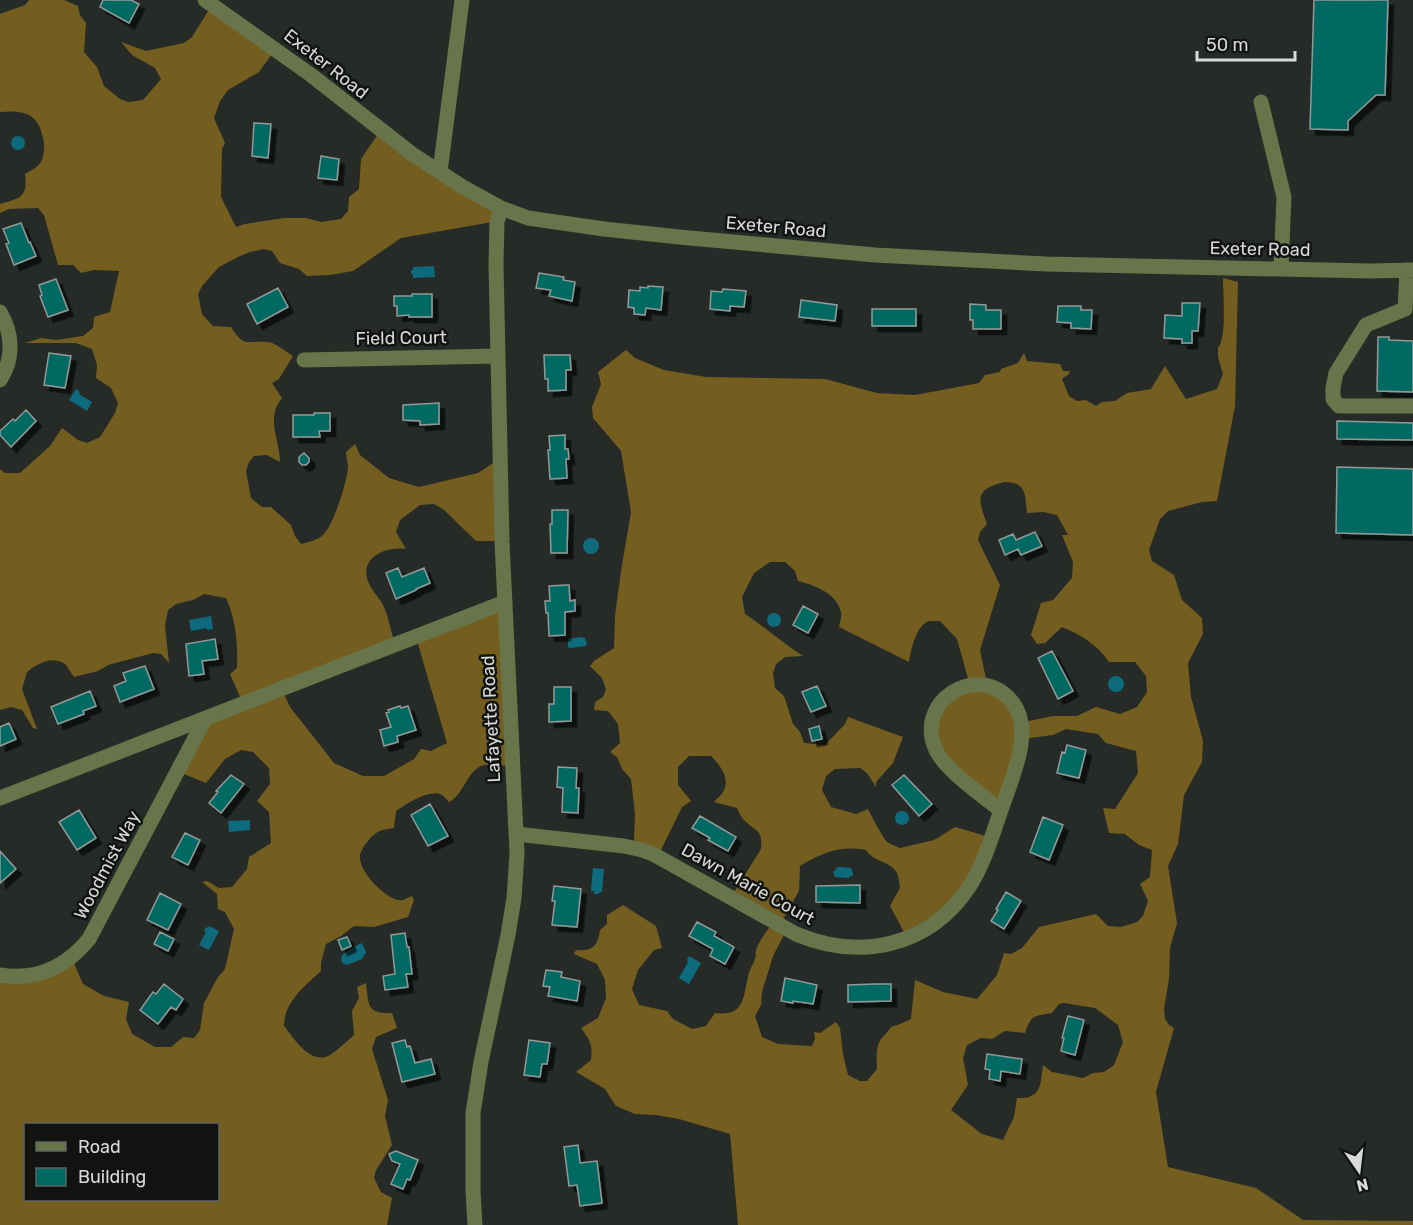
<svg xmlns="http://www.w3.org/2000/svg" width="1413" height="1225" font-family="Rubik,sans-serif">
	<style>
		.forest { fill: #735e20; fill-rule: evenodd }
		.water { fill: #0e6b7e }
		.building { fill: #006a62; stroke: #929a99; stroke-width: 1.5; filter: url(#shadow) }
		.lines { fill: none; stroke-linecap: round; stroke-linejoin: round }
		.minor { stroke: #687449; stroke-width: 15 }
		.labels { text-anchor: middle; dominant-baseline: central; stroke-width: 5; stroke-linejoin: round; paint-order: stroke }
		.street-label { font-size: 18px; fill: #d7dad7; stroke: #111311 }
	</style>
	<defs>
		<filter id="shadow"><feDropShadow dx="5.5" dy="5.5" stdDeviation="0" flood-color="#0009"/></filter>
	</defs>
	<rect width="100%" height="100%" fill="#262b27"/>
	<path class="forest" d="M29,0H64L78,6L80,15L86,23L84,52L97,67L104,86L120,99L128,102L143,100L161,79L155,68L132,55L121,42L146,51L184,43L192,37L210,8L275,50L259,72L228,90L220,101L214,118L225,143L222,149L221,197L236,227L245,224L284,218H306L321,222L341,219L348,211L349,197L359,189L361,159L380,131L499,206L498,221L401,238L353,271L330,275L307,276L299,269L280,263L272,251L264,249L250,252L238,257L219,267L202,286L198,294L202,314L213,326L231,327C245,349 247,340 268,342C276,343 286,352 293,356L279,379L272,383L282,398C265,418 280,440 280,462L267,455L254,456L249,462L246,471L251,498L262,507H271L291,525L295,536L301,544C309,542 318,540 323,535C334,524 347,482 348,467C348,462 346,457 346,452L355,444L360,455L389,478L419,487L478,473L499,459L502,541H476L443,509L434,504L420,505L400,520L396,532L406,549C387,546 359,557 368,581C371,590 379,597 383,605C388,615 390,627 393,637L391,641L281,687L290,707L334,763L363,776H384L414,759L421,749L431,751L447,743L415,634L502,607L512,766C503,766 493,764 484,765C468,768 464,795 449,802C447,800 445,797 442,795C431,788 406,804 396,811L394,828C389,829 384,829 380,831C372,834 361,848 360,856C358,871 388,903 403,900C406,899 409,897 412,896L414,900L408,917L374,927L354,926L341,936L326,944L321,963V971C305,986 284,1002 284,1026C294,1038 309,1064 328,1056C335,1053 348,1040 354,1035L352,1011L359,998L357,987L366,983C369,1005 366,1014 392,1013L397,1028L376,1037L372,1049L388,1100L385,1116L392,1145L376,1170L374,1178L381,1192L392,1198L387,1225H0V970L14,972L43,966L70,954L83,984L104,996L129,1002L126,1019L132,1034L155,1047H171L183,1037L194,1038L200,1030L204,1003L218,977L225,969L234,929L225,912L218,909L217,894L202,882L207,881L219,888L232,887L247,869L249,857L271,843L269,812L257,801L270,784L269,768L253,752L241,750L225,759L206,783L174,770L193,732L241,699L230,674L237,668C238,644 236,620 226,598L204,594L193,600L176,604L168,610L165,626L169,663L161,654L153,653L108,665L98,671L74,677C71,673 68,667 65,664C52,655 37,664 27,672L22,689L37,729L33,728L22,710L11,707L0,710V469L5,473H20L50,446L62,428L78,440L87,443L100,437L115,413L118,403L111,388L96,378L97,365L92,349L76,343H25L41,338L56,340L83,336L93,328L94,317L110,312L119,271L94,270L81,273L73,265H58L44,215L38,208L9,209L0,213V204C20,198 28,198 25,174C30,171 38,167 41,162C44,156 45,145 43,138C38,113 24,110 0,112V14L25,5ZM26,1124H218V1200H26Z
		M1223,278L1238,282L1235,406L1217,501L1202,502L1168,511L1160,519L1149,550L1152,561L1174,575L1182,600L1202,618L1203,634L1188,663L1191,697L1203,741L1202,762L1184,795L1178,844L1168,866L1177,923L1170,948L1169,979L1164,1009L1165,1019L1169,1025L1174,1028L1156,1092L1168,1167L1256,1188L1303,1220L1413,1221V1225H738L730,1134L679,1119L656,1115L635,1114L616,1106L605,1089L576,1072L591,1060C593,1045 590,1040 581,1028L598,1018L606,998L605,980L597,964L574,954L576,950C593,952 598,945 600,930L607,924V915L623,905L656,926L662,948L654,950L638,970L632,989L639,1005L667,1011L673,1019L692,1029L706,1026L715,1013C744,1017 743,998 748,977C749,970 753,965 755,959C757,952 755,957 756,950C759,940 768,930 774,921L733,894L761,849C763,829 756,832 745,821C741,818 739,812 737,808L714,802C717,798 723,794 724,790C730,777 719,764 711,756H689L678,767V785L691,801L682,807L660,852L635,845L634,839L635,814L631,779L622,769L617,757L610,752L620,743L618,724L608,711L594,710L595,702L603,697L606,689L602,678L590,666L594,661L614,648L615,616L621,571L631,512L621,451L593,418L592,407L601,384L598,372L626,350L635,358L664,370L706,377L825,379L877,393L915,395L979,383L985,375L1000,372L1001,369L1018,363L1024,353L1027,361L1060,364L1063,371H1070L1069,374L1062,379L1069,396L1077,401L1086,400L1096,406L1102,402L1115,401L1127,393L1151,389L1165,366L1186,399L1217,389L1223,374L1218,357V348C1227,337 1223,294 1223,278ZM1004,482C1027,482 1025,495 1027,513L1043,512L1057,515L1068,535H1062L1073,562L1072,578L1053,600L1041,603L1031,635L1037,644L1045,643L1062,627C1081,635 1097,644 1109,662H1135L1146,676L1147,692L1137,707L1120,714L1096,707L1077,716H1053L1024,722L986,679L980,650L1000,585L978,540L980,532L987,524C978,499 974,490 1004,482ZM770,562H785L795,571L798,581C814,585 837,593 841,612C842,616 840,622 839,627L909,662C911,650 916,625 929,621C933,621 936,621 940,621L957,639L969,682L930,723L950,766L995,804L1011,780L1023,739L1053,735L1066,729L1098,734L1106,743L1136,751L1138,773L1115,809L1103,808L1109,833L1125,834L1139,845L1152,850L1150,877L1140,884L1148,901L1143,916L1137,922L1121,927L1108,926L1096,914L1039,927L1022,948L1011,954L1004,953L997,975L977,999L943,992L915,980L911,1019L900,1024L891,1027C888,1032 885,1034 881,1039C875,1048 877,1059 877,1069L867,1081H860L848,1075L843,1054L840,1028L836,1022L820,1033L814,1032L815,1039L812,1046L778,1044L762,1037L755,1016L761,1005L762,992L773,956L788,927L782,921L799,891L800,866C821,853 841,845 866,850C873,862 891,861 897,873C899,877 899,883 900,888L890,906L904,932L948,909L979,863L986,836L955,827L934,840L900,848C896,846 889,844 886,841C884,839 869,812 868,809L856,814L831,807L822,790L826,776L835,769L860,768L867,773L876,787V782L893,763L903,737L848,717L845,724L825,745L804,743L800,732L793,724L784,696L775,688L773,673L776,664L785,657L803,656C783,643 765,627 745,614L742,597L754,573ZM1064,1003L1095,1008L1118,1025L1123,1042L1114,1065L1104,1072L1093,1073L1083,1078L1052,1072L1043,1065C1040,1085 1042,1099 1017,1098L1014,1117L1003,1140L982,1134L951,1110L968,1085L963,1058L967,1045L981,1038L992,1039L1005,1031L1025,1033C1031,1015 1034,1016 1052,1013L1059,1004Z"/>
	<path class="water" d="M11 143a7 7 0 1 1 14 0a7 7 0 1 1-14 0Z
		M434,266L435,277L413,278V274H411V270H413V267Z
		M76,389L80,392L79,394L92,402L87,411L69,400Z
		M583 546a8 8 0 1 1 16 0a8 8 0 1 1-16 0Z
		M767 620a7 7 0 1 1 14 0a7 7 0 1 1-14 0Z
		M211,616L213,629L207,630L206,628L191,631L189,620Z
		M581,637L585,638L587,643L586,646L570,648L568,647V639Z
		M1108 684a8 8 0 1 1 16 0a8 8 0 1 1-16 0Z
		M895 818a7 7 0 1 1 14 0a7 7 0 1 1-14 0Z
		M250,820V830L229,832L228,821Z
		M838,867L851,868L853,873V875L848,878L835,877L833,872Z
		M593,868L604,869L602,892H600L599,894H594V891H591Z
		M209,926L219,931L209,950L199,945L206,932L204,931L206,927L208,928Z
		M362,943L366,952L362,959L347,965L342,963L341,958L343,954C351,950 354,946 362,943Z
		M689,956L701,963L689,984L679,978L688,962L687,960Z"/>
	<path class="building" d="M103,0H131L139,4L129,23L100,7Z
		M1314,0H1388L1385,95H1376L1348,121V130L1310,129Z
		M254,123L271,124L268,158L252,156Z
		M321,156L339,159L337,180L318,178Z
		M21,223L29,243L30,242L36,256L14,265L6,244L9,243L3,229Z
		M539,273L564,277L563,280L575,282L572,301L549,296L551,290L536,288Z
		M56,279L68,310L48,317L40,296L42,295L39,285Z
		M648,286L663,287L661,310L646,308L645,315L634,314V308L628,307L629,290L640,291V287L648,288Z
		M278,288L288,307L257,324L247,304Z
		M723,289L746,291L744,307L730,306V311L710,309L711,291L722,292Z
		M412,294H432V317H409V315L397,316V306H394V296H412Z
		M801,300L837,305L835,321L799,317Z
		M1182,303H1200L1198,331H1192V343H1182V339L1164,338L1165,315L1182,316Z
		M970,304L986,305V310H1001V329H973V320H970Z
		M1058,306H1081V310H1092L1091,329L1071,328V323L1057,322Z
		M872,309H916V326H872Z
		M1378,337H1389V340L1413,341V392L1377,391Z
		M49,353L71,356L65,388L44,385Z
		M544,355H570L571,370H566V390L548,391V379H545Z
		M439,403V424L420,425V421L403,420V405Z
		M26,410L36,421L11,447L0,435V431L13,419L15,421Z
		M314,413H330V431H319L320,437H293V415H314Z
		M1337,421L1413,423V440L1337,439Z
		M565,435V449H568L569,459H566L567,478L550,479L548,450H550L549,436Z
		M304,453L309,458V462L306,465H302L299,462V457Z
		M1337,467L1413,469V535L1336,533Z
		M552,510H568L567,553H551L550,524H552Z
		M1035,532L1042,546L1021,555L1018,549L1005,555L999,540L1013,534L1016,540Z
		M398,568L402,577L424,568L430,583L416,589V590L396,599L386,573Z
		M567,585H569L570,601L575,600V611L565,612V635L549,636L548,613H546L545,601H550L549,586Z
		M803,606L818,614L808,633L793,625Z
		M215,639L218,659L202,661L204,674L189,676L186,644Z
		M1052,651L1073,691L1058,699L1038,658Z
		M145,666L154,689L120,702L114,686L126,681L123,673Z
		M817,686L826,706L811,712L802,692Z
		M554,687H571V721L549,722V704H554Z
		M90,691L96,706L83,711L84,714L58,724L51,707Z
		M400,706L401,708L408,706L416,730L397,736L398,742L384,746L380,730L391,727L386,713L389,712L388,710Z
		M9,723L16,739L0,746V727Z
		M819,726L822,739L812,741L809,729Z
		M1067,745L1086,750L1079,778L1057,773L1062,752L1065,753Z
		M558,767L577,768L576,788H579L578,813L562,812L563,788L557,787Z
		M231,775L244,784L221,813L209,803L218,792L216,791Z
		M904,775L932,804L919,816L892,785Z
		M430,804L448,836L428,846L411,815Z
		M79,810L96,838L77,850L59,822Z
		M700,816L736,837L728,851L708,840L710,838L692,828Z
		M1043,817L1063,825L1049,860L1030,852Z
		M185,833L200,840L188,865L172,857Z
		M0,851L16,869L0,883Z
		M860,885V903L816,902V886Z
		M554,886L581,889L577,927L552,925L555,901H552Z
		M1006,892L1021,901L1004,929L991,921L998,910L996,909Z
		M160,893L181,904L168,930L147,920Z
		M697,922L716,932L714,936L734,947L725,964L710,956L713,949L689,936Z
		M160,932L174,939L168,951L154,944Z
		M405,933L407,947H409L412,974H406L408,987L385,990L383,976L395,974L391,935Z
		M347,937L351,946L342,950L338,940Z
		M546,970L562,972L561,977L580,981L577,1001L548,996L550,987L543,986Z
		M785,978L817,985L813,1004L793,1001V1003L781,1001Z
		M164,984L183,999L176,1010L171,1007L158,1024L140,1010L153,992L156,994Z
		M875,984H891V1001L848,1002V985Z
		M1068,1016L1084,1020L1075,1055L1061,1051L1064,1038H1062Z
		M405,1040L407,1047L410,1046L415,1063L431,1059L435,1074L402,1082L392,1043Z
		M529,1040L550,1043L547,1064H542L540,1077L524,1075Z
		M987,1054L1022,1059L1020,1074L1001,1071L1000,1081L989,1079L990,1070L985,1069Z
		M578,1145L580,1163L597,1161L602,1203L580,1206L577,1185L569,1186L564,1147Z
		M396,1151L418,1160L410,1180L407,1179L403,1189L391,1184L400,1164L392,1161L389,1154Z"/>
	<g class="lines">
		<path class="minor" d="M205,0L311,75L412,154L463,187L501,208L528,218L604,229L679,237L875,255L1046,264L1370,271L1413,270
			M1261,102L1284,197L1281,269
			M440,172L462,0
			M1407,270L1405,309L1366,325L1336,373L1333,388V399L1339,406H1413
			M0,312C13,334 14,359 0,380
			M304,360L498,356
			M0,798L505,602
			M516,834L624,846L642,850L653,854L796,934C860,961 929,947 969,887C986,861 994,828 1005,799C1014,772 1033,730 1013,703C979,659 911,702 937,752C948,772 982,795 1000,810
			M0,975C37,981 66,967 89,939L205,719
			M475,1225L473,1191V1113L481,1062L508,935L514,898L517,853L502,542L496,264L497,222L501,208"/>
	</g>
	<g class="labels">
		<g class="street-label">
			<text transform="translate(326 64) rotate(38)">Exeter Road</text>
			<text transform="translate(776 227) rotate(5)">Exeter Road</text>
			<text transform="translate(1260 249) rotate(1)">Exeter Road</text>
			<text transform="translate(401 338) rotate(-1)">Field Court</text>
			<text transform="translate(491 719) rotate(-93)">Lafayette Road</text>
			<text transform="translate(107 865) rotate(-62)">Woodmist Way</text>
			<text transform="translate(748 884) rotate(29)">Dawn Marie Court</text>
		</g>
	</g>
	<rect x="24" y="1123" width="195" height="78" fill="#111311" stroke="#606360" stroke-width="1.5"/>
	<rect x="36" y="1142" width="30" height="9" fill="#687449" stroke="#606360" stroke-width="1.5"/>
	<text x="78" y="1153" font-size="18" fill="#d7dad7">Road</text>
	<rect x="36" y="1168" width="30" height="18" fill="#006a62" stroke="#606360" stroke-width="1.5"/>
	<text x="78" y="1183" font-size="18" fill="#d7dad7">Building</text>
	<g transform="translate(1359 1171) rotate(166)" stroke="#111311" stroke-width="4.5" paint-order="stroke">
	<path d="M0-4.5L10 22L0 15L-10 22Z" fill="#d7dad7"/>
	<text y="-9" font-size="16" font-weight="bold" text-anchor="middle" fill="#d7dad7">N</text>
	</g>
	<path d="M1197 51v9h98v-9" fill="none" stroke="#d7dad7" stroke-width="3"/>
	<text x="1206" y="51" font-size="18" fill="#d7dad7" stroke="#111311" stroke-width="4.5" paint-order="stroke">50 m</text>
</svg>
